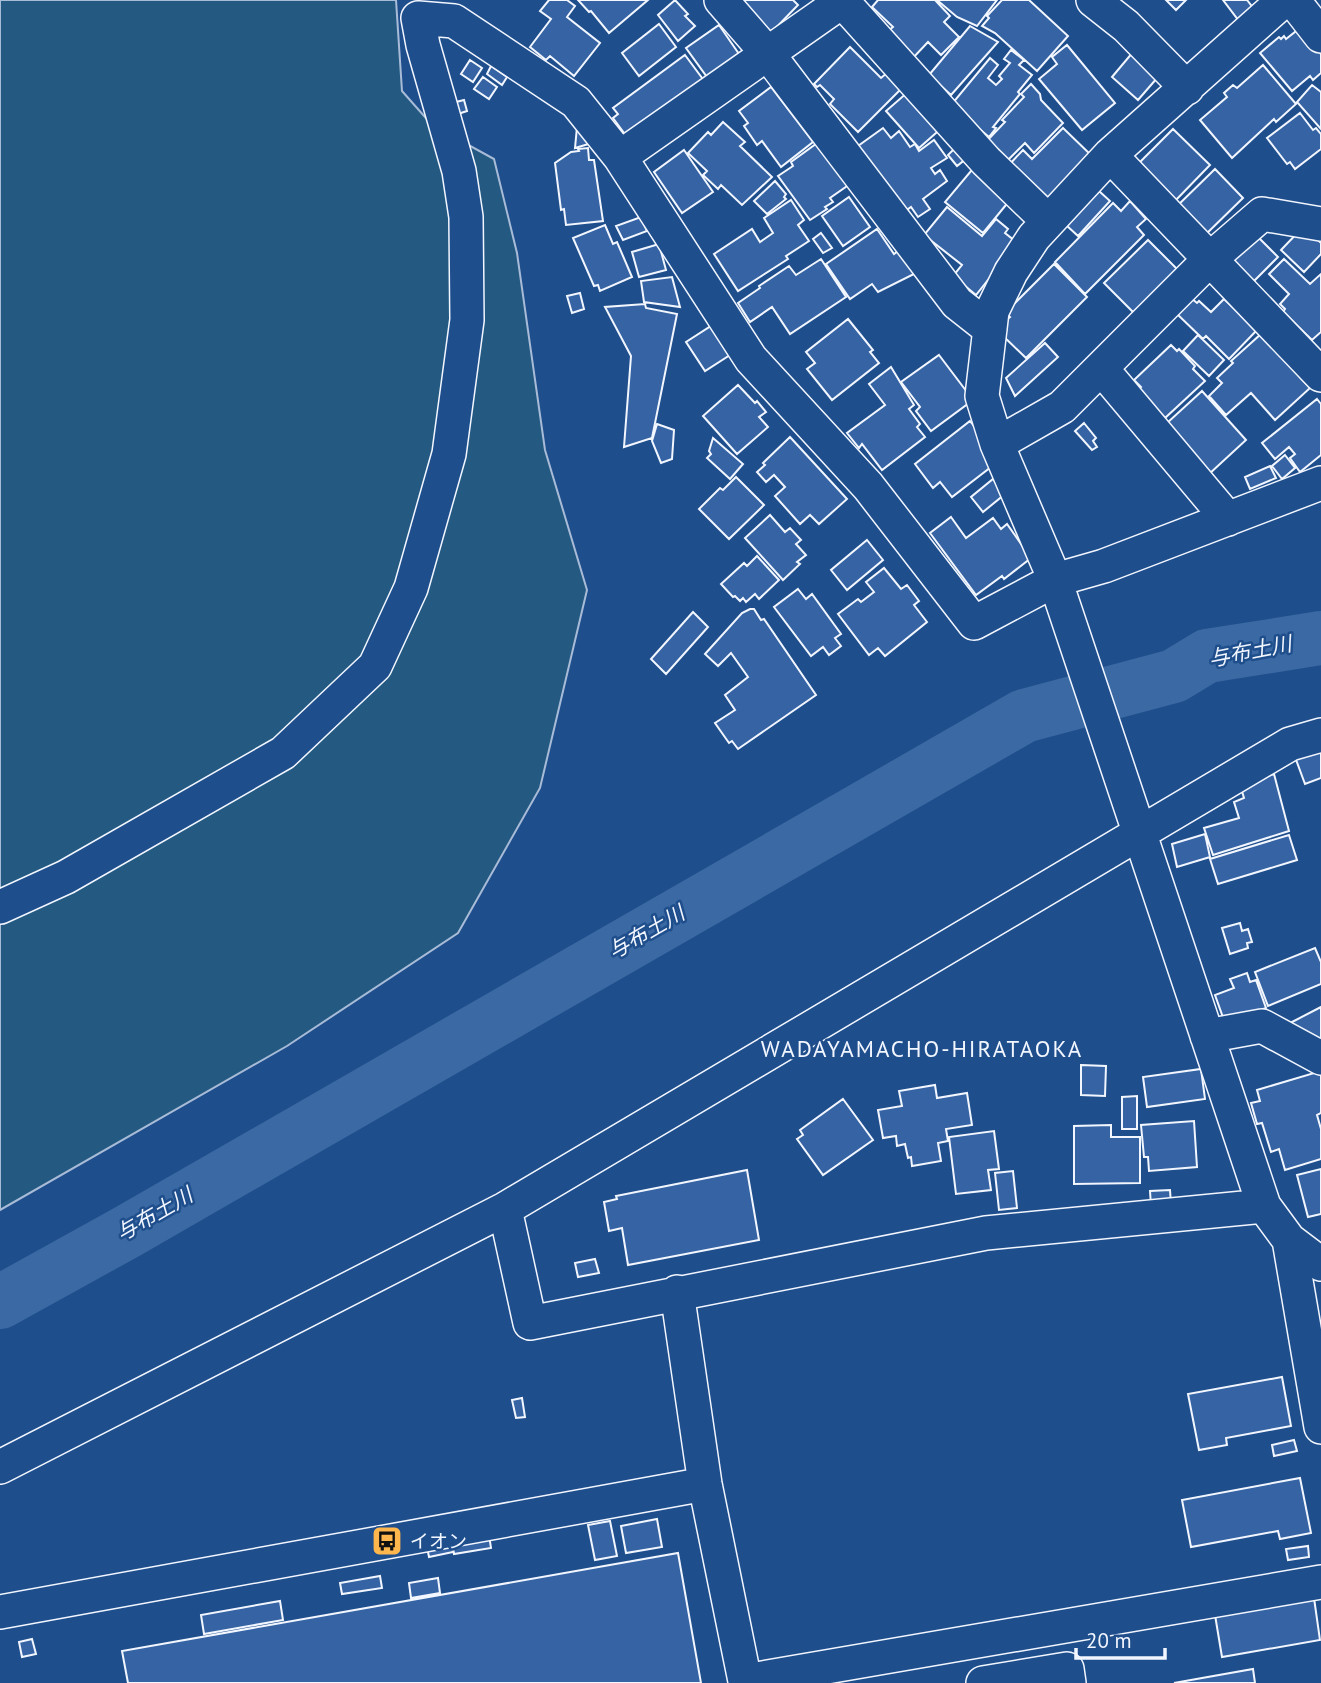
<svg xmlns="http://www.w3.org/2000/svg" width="1321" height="1683" font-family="'PT Sans','Noto Sans JP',sans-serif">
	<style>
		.green { fill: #245a82; stroke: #a8bbd7; stroke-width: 2 }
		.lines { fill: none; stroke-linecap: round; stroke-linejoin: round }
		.river { stroke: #3b69a3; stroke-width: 54 }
		.building { fill: #3563a3; stroke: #f2f6ff; stroke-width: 2 }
		.minor-casing { stroke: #f2f6ff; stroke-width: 36 }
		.minor { stroke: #1f4e8c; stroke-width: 33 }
		.labels { text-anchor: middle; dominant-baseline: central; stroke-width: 5; stroke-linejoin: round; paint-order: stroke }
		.poi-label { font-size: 19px; fill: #f2f6ff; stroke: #1f4e8c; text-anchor: start }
		.water-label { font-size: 21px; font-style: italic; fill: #f2f6ff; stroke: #1f4e8c }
		.quarter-label { font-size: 23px; letter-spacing: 2px; fill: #f2f6ff; stroke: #1f4e8c }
	</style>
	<rect width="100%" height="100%" fill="#1f4e8c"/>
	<path class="green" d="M0,0H396L402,91L432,125L494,159L517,253L545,450L587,590L540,788L458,933L287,1046L0,1210Z"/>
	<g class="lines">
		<path class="river" d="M0,1302L125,1233L1024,716L1174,676L1207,656L1321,638"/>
	</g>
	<path class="building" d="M549,0H567L575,6L567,17L600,43L574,76L550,56L546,60L530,47L551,19L540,11Z
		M578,0H648L609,33L591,11L589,12Z
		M675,0L688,14L685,16L695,26L678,41L658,15Z
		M728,0H793L798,5L767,37Z
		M878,0H935L950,16L944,22L959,37L941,55L928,42L912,59L888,31L893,27L872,7Z
		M937,0H997L977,26L957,17Z
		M1002,0H1029L1068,36L1037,71L995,33L982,26L989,18L987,16Z
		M1166,0H1186L1176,10Z
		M1223,0H1247L1254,9L1239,21Z
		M659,24L676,47L639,76L622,53Z
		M719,25L739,54L707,77L686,48Z
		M970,26L998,42L951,95L929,75Z
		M1300,28L1321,54V73L1313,80L1310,76L1292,91L1260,53L1279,37L1281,39L1284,36L1286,39Z
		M1067,45L1115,103L1082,130L1039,79L1057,64L1052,57Z
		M850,47L881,78L888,72L903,87L858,132L830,104L834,99L820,85L817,87L814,84Z
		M1011,50L1024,60L1019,65L1032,75L1018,92L1020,94L993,127L996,128L989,137L951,105L990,58L998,65L988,78L996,85L1002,79L999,76L1010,63L1004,59Z
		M1133,52L1158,77L1138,100L1112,77Z
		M685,55L708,86L630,141L613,118L618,114L613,108Z
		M470,60L482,68L473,82L461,74Z
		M1263,65L1296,104L1276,122L1274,119L1232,158L1200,120L1227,97L1224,93L1233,85L1237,88Z
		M491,66L507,77L502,85L487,74Z
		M483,77L497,87L489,99L474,89Z
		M1031,84L1040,94L1041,100L1063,123L1034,153L1025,143L1002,166L983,145L1005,122L1002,120L1024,97L1021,94Z
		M1312,85L1321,92V129L1297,102Z
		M771,87L813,142L781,167L762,141L757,145L744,126L748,123L739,111Z
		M909,91L945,125L919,148L886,111Z
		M464,100L467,111L455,115L452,103Z
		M1300,113L1313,130L1316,128L1321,134V149L1295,169L1290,162L1287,164L1267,138Z
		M723,122L745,142L740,146L772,177L742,205L721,185L718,189L703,175L707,171L688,153L708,132L711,135Z
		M577,127L592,143L575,148Z
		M883,128L891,138L899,131L910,147L915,144L919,151L934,140L947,158L931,168L935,174L940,170L947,181L923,199L930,209L918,217L911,207L904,212L858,146Z
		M1063,128L1092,156L1044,205L1006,168L1023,150L1032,159Z
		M1173,129L1210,165L1174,202L1137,165Z
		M820,141L850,184L830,198L833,202L825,207L827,209L810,220L778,176L793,166L791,162Z
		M957,146L967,158L957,166L948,155Z
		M588,148L589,160H594L603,221L566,225L564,209L561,210L555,163L571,152L579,151L578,149Z
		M684,150L713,192L682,213L654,172Z
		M976,165L1010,200L983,233L945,202Z
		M1215,169L1243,198L1202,238L1174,209Z
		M775,181L786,194L784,197L786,199L767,214L754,201Z
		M1099,191L1110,201L1078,236L1066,225Z
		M849,197L870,227L843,246L822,216Z
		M791,200L804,220L798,225L809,241L786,256L788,259L738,291L714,254L752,229L760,242L773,233L764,218Z
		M1130,201L1146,219L1137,227L1144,235L1085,294L1055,262L1113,203L1121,211Z
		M947,207L982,236L996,219L1008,229L1005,233L1015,241L996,264L999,266L976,295L953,276L962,265L924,235Z
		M641,217L647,231L623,240L616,226Z
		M605,225L613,244L617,242L632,277L600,291L598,285L594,286L573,238Z
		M1304,226L1321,243V254L1304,272L1281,250Z
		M877,229L894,254L898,251L920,271L878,292L872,284L850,299L826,264Z
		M821,233L832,248L823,253L813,239Z
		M1257,236L1278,257L1254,281L1233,260Z
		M1148,240L1180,272L1137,316L1104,283Z
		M659,244L666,270L639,277L632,252Z
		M821,259L846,297L790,334L772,307L750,322L738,303L760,288L759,286L789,266L796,275Z
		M1284,259L1310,284L1321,274V332L1312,340L1283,312L1285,309L1280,304L1289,294L1269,274Z
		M1054,264L1087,297L1026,358L1000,333V326L1010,317L1005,313Z
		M672,277L680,307L644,302L641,281Z
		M580,293L584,309L572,313L567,296Z
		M1191,298L1197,303L1199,301L1211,312L1224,299L1257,330L1229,359L1206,336L1203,339L1177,314Z
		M645,304L646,308L677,314L652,438L624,447L631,356L605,307Z
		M848,319L873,350L870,352L879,363L832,400L807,369L815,363L806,352Z
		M711,326L730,355L705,371L686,342Z
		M1261,334L1310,388L1275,420L1251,393L1226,415L1209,396L1222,383L1217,378L1233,363L1231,361Z
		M1198,335L1224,360L1209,376L1183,351Z
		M1045,343L1058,357L1015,396L1006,378Z
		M1171,345L1177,351L1179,349L1195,366L1193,369L1205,381L1165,418L1138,390L1141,387L1134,380Z
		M939,355L973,400L931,431L916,411L920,407L901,382Z
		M891,367L914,405L909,409L920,424L917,427L925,437L882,470L862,444L859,448L847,433L885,405L869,384Z
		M738,385L755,403L757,401L766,412L759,417L768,427L737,454L703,416Z
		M1202,391L1246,440L1208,475L1167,423Z
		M1317,399L1321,404V455L1300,472L1290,458L1295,454L1289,447L1275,459L1262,443Z
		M970,421L1000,460L952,497L940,482L933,488L915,464Z
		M1084,423L1096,438L1093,441L1097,447L1092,450L1075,431Z
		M657,424L674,430L672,459L661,463L652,441Z
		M790,437L847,499L819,524L810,515L800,524L775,496L785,487L774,475L766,482L757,472L765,465L763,463Z
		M713,438L743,464L730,479L707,458L711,454L709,451Z
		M1285,455L1295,468L1282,479L1272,466Z
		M1270,466L1276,478L1250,489L1245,477Z
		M736,477L764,505L729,539L699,509L720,488L723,490Z
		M993,479L1005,494L983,512L971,497Z
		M770,515L785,532L790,528L801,540L796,544L806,555L797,562L800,564L783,580L745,538Z
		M951,517L966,538L993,518L1001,529L1007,524L1031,558L1004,579L1002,576L976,595L930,533Z
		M867,540L883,560L847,590L831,570Z
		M757,556L779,580L759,599L755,594L746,602L743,598L740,601L735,596L733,597L721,584L744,563L747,566Z
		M884,568L901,589L907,585L919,601L914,605L927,622L885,656L878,648L869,655L838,614L858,599L861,602L874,592L866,582Z
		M798,589L806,599L812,594L841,634L835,638L841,646L829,655L823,647L811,656L774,607Z
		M750,609H754L761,620L764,619L816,695L738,749L732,741L729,743L715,723L735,710L725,695L748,677L731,653L718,666L705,654L742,613Z
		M693,612L708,627L666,674L651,659Z
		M1321,748V778L1305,784L1295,757Z
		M1274,774L1289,831L1213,855L1204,828L1239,818L1234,802L1244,798L1240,785Z
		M1205,834L1210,857L1177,867L1172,844Z
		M1289,835L1297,860L1218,884L1210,859Z
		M1240,923L1242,931L1248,929L1252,942L1247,943L1248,948L1230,954L1222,928Z
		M1315,948L1321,962V984L1268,1006L1255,972Z
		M1247,973L1250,982L1256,980L1266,1008L1225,1023L1215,995L1234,988L1230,979Z
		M1321,1007V1047L1303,1044L1292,1022Z
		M1081,1065L1106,1066L1105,1096L1081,1095Z
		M1201,1069L1205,1099L1147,1107L1143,1077Z
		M1321,1071V1113L1317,1115L1321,1129V1159L1285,1170L1279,1149L1271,1152L1262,1123L1257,1124L1251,1103L1260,1101L1257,1090Z
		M935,1085L937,1098L967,1093L972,1125L946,1129L948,1141L938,1143L941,1161L912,1166L911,1157L908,1158L905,1144L897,1146L896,1136L883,1138L878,1110L902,1106L899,1091Z
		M1137,1096V1129H1122V1097Z
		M843,1099L873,1140L823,1175L797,1139L803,1135L800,1130Z
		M1194,1121L1197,1167L1149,1171L1148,1157H1144L1141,1125Z
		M1111,1125V1137H1140V1183L1074,1184V1126Z
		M994,1131L999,1169L988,1170L991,1190L956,1194L949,1137Z
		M1321,1169V1214L1308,1217L1297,1175Z
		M747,1170L759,1240L628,1265L622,1228L609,1231L604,1202L617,1199L616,1196Z
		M1013,1171L1017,1208L999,1210L995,1173Z
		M1170,1190L1171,1204L1151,1206L1150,1191Z
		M595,1259L599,1273L578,1277L575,1263Z
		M1282,1377L1291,1426L1226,1438L1227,1445L1199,1450L1188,1394Z
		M522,1398L525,1417L516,1418L512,1400Z
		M1294,1440L1297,1451L1274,1456L1272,1445Z
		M1300,1478L1311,1533L1280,1539L1278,1531L1191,1547L1182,1500Z
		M657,1519L662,1547L626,1553L621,1526Z
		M610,1521L617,1556L595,1560L588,1525Z
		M489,1535L491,1548L454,1554L452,1541Z
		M450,1542L453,1552L429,1557L427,1547Z
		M1308,1546L1309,1557L1288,1560L1286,1549Z
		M678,1553L701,1683H128L122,1651Z
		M380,1576L382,1588L342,1594L340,1583Z
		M438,1578L440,1593L411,1598L409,1583Z
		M1314,1598L1320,1640L1222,1657L1215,1615Z
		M280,1601L283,1620L204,1634L201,1615Z
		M32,1639L36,1654L22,1657L19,1642Z
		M1253,1669L1255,1683H1174Z"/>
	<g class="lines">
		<g class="minor-casing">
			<path id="minor" d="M721,0L768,54L957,303L990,329
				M1093,0L1126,26L1187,88
				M1284,0L1110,155L1034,237L1011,272L992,311L982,396L997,444L1055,580L1264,1206L1289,1240L1321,1264
				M1293,0L1321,36
				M843,2L986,161L1048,221
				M1110,155L1321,375
				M620,157L844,0
				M1101,368L1228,519
				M997,444L1062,407L1210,259L1262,214L1321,224
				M0,907L66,877L283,753L375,666L411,588L449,454L467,320L466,217L459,171L423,45L418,18L454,21L576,102L620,157L751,359L868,486L974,623L1055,580L1104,566L1321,483
				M1207,1036L1262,1026L1321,1058
				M505,1209L530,1323L986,1233L1264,1206
				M1289,1240L1321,1427
				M677,1292L705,1484L745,1681L1321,1582
				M0,1467L505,1209L1290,744L1321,735
				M0,1612L705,1484
				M983,1683L1067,1669L1069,1683"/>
		</g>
		<use href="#minor" class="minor"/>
	</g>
	<defs>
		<g id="bus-square" transform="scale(1.575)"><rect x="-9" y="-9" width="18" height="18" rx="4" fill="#ffb74d" stroke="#1f4e8c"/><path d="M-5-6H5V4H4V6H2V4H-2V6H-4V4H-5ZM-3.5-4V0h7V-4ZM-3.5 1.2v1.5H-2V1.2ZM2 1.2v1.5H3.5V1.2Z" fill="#111"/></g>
	</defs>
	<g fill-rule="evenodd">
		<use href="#bus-square" x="387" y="1541"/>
	</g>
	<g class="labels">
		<g class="poi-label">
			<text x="410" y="1541">イオン</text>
		</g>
		<g class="water-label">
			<text transform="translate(1250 651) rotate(-11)">与布土川</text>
			<text transform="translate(646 932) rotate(-30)">与布土川</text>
			<text transform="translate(154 1214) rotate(-30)">与布土川</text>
		</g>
		<g class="quarter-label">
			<text x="922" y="1048">WADAYAMACHO-HIRATAOKA</text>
		</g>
	</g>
	<path d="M1076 1648v10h89v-10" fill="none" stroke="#f2f6ff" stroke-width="3.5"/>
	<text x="1086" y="1648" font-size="21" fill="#f2f6ff" stroke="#1f4e8c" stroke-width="5" paint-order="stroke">20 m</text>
</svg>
